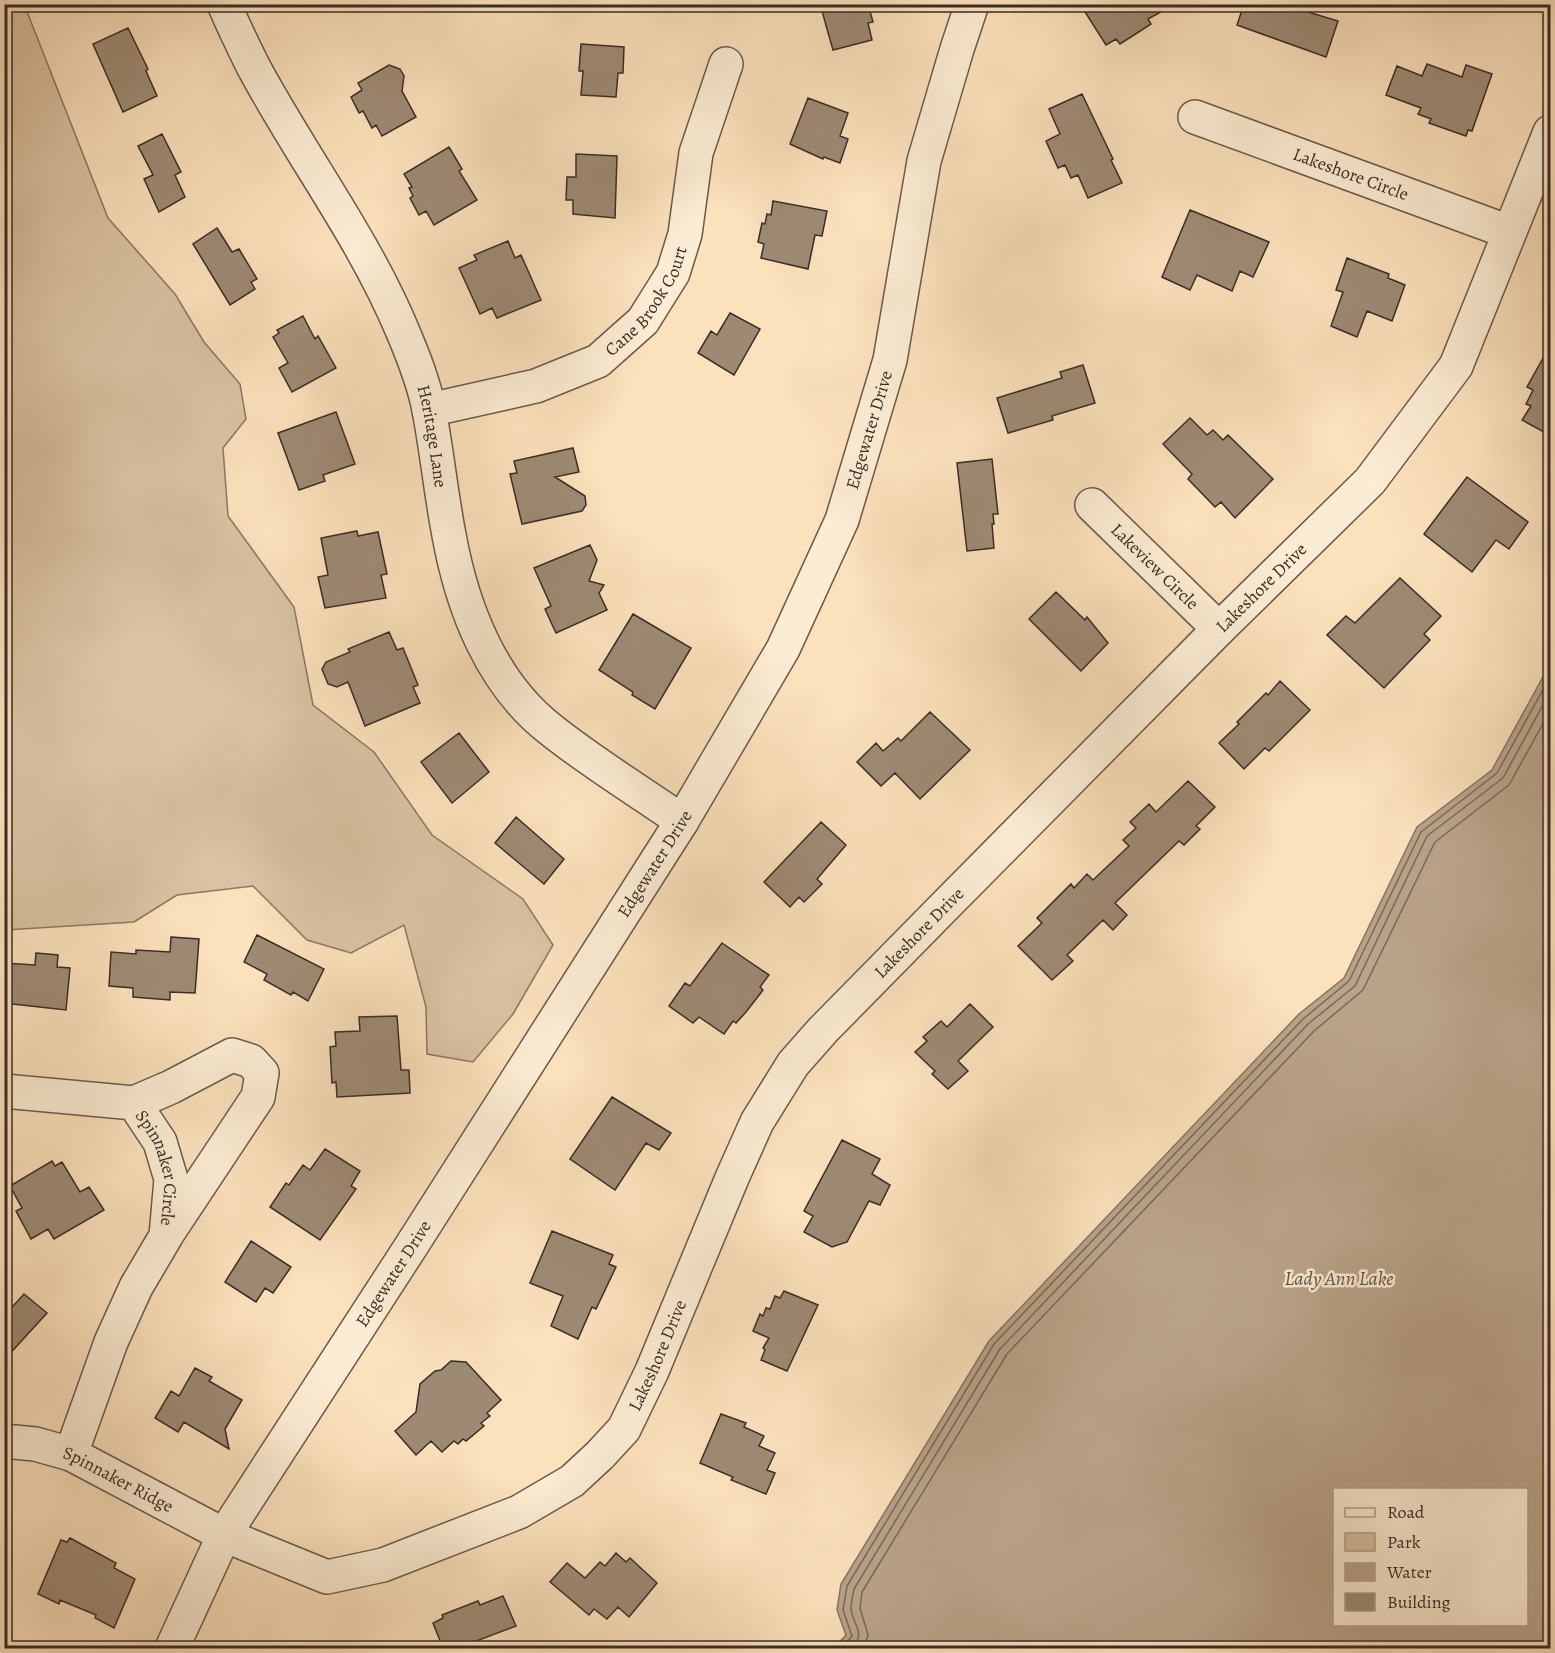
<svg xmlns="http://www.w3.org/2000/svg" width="1555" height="1653" font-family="Alegreya,serif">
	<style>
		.green { fill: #dac2a2; stroke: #8a7764; stroke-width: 1.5 }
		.water { fill: #b9a389; stroke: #867361; stroke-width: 1.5; fill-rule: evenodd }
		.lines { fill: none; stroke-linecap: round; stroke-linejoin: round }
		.shore { stroke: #796858; stroke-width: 1.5 }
		.building { fill: #9e8a74; stroke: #392c26; stroke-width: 1.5 }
		.minor-casing { stroke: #6a594c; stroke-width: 36 }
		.minor { stroke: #fcecd3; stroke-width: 33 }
		.labels { text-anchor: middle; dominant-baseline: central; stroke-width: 5; stroke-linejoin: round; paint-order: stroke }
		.street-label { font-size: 18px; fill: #392c26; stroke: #fcecd3 }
		.water-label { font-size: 20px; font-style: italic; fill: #5f5044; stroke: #fcecd3 }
	</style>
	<rect width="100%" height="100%" fill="#fbe1bc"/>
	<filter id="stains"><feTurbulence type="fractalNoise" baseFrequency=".00333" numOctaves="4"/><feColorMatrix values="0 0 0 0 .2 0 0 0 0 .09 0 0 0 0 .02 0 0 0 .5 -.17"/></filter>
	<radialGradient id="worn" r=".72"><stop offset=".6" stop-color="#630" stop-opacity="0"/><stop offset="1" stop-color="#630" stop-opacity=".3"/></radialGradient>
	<path class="green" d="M24,4L108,218L175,294L204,342L240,384L246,419L223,448L228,516L294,607L313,705L374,752L432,835L523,899L553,945L513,1014L473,1062L427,1054L426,1007L404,925L351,953L307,940L253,886L177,895L134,922L5,930L4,5Z"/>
	<path class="water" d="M1550,664V1648H834L846,1635L837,1610L841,1584L989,1341L1299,1014L1344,978L1417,827L1492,770ZM1334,1490H1526V1624H1334Z"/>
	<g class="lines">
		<path class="shore" d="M842,1648L852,1636L843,1610L847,1586L994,1344L1303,1019L1349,981L1421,832L1497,773L1550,677
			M852,1648C867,1632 852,1625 851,1608C851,1602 853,1595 854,1589L1000,1349L1308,1024L1355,986L1427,836L1503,778L1550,692
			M864,1648L868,1635L860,1608L862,1592L1007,1354L1314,1031L1363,990L1435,842L1509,785L1550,711"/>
	</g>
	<path class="building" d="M820,4H868L873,22L868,23L872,40L833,50Z
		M1080,4H1175L1148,19L1151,24L1134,35L1120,44L1116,39L1106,45Z
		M1244,4H1311L1308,12L1338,21L1326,57L1237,25Z
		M128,28L148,69L146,71L157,96L123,112L93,44Z
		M581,44L624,47L623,73H618L616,97L581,95L583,71H579Z
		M1427,64L1462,77L1466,65L1492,74L1472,131L1468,130L1466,136L1429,123L1431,119L1418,114L1421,108L1386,95L1397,66L1422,76Z
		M389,65L400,69L404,76L402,91L416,117L382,136L376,125L372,128L363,111L359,113L351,97L362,90L358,83Z
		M1082,94L1113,159L1111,160L1122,183L1088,198L1078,175L1071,178L1065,165L1058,168L1046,141L1060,134L1049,109Z
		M808,98L848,113L840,136L848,139L840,163L824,157L823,159L790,144Z
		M162,134L181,172L175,175L185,197L159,212L144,179L153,175L138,146Z
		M449,147L462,169L459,171L477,200L434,225L426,211L419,215L410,198L413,196L409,188L412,187L404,174Z
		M576,154L617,156L615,218L573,214V200H566L567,177H576Z
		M773,201L827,211L822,236L815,235L808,269L761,258L764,244L758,242L762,223L765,224L767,214L771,215Z
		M1190,210L1269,242L1253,277L1240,271L1232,291L1197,275L1190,290L1162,277Z
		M217,228L232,252L239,249L257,279L251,282L255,289L230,305L193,244Z
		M508,241L515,258L521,255L541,300L497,318L492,308L480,314L459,268L477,260L474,255Z
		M1347,258L1389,274L1388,278L1405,285L1392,321L1367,311L1357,337L1331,326L1343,292L1336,290Z
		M730,313L760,329L734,375L698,353L711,331L717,335Z
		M303,316L315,339L318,336L336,368L292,392L279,368L288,363L273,337L279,333L277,330Z
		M1551,344V436L1522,420L1531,406L1526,404L1533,390L1527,387Z
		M1083,365L1095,403L1052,416L1053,420L1008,433L997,398L1062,378L1060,372Z
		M336,412L355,464L323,475L325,481L299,490L278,433Z
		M1190,418L1207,435L1213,430L1223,440L1228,435L1273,479L1235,518L1221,502L1215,507L1188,479L1192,474L1163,444Z
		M573,448L579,472L555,477L585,496L586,505L582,511L522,524L510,474L517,473L514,461Z
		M992,459L998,514H993L994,524H992L994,548L967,551L957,463Z
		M1467,477L1528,522L1509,549L1496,540L1472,572L1424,534Z
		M357,531L358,536L378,532L387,574L381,575L386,598L325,608L318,577L328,575L321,538Z
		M590,545L597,560L589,581L604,585L599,593L607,610L556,633L545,609L551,606L534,568Z
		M1400,578L1441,616L1424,634L1430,640L1384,688L1327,635L1346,616L1355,623Z
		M1056,592L1085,620L1087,617L1108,643L1081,671L1029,619Z
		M633,614L691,648L655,709L632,695L633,692L599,670Z
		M389,632L397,650L403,648L418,685L413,687L420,703L365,726L348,682L337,687L328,684L322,669L326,662L350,652L348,649Z
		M1280,681L1310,710L1269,751L1265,748L1244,769L1219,743L1239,724L1237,722L1266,693L1268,695Z
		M930,712L970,750L920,799L895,773L881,786L857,762L876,743L883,751L898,738L901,741Z
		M459,733L489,772L452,803L421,762Z
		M1188,781L1215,807L1196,826L1200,829L1184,845L1179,841L1115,903L1127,915L1113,930L1103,920L1067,955L1073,961L1052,980L1018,946L1042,923L1037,918L1071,884L1074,888L1087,874L1093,880L1129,846L1123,840L1136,828L1130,822L1149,804L1156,812Z
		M516,817L564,859L544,884L495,843Z
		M821,822L846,845L817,879L822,884L804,902L799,897L790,907L764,882Z
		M257,935L324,969L308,1001L293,992L291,995L264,980L267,974L244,962Z
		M171,937L199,939L195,993L170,992V1000L133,997V988L109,986L111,952L136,954V950L170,952Z
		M722,943L769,975L760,987L763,990L746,1012L736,1023L733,1021L724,1034L699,1017L693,1023L669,1006L685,983L690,986Z
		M36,953L58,955L57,967L70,968L66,1010L4,1003V963L35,965Z
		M970,1004L993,1027L958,1061L968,1071L948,1089L932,1074L935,1071L915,1052L927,1041L923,1037L941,1021L947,1027Z
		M397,1016L401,1070H409L410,1093L337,1097L336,1082L332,1083L330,1047L336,1046L335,1032L360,1031L359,1017Z
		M612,1097L671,1133L659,1150L646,1143L615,1190L570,1159Z
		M842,1140L880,1159L872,1174L890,1185L880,1205L869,1201L847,1242L832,1247L804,1232L813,1216L804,1211Z
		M325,1149L360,1171L351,1186L356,1189L320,1240L270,1207L286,1183L289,1185L303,1165L310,1170Z
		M52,1161L55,1166L62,1162L80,1192L89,1187L104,1210L54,1239L48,1229L31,1239L16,1211L22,1208L10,1186Z
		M552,1231L613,1255L609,1264L616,1267L596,1309L592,1307L578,1339L551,1326L563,1296L530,1283Z
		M251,1241L291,1267L273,1293L265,1288L256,1302L225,1282Z
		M784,1291L818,1305L787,1371L761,1360L765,1350L763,1348L769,1338L753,1331L760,1314L763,1316L766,1308L770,1309L775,1296L780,1298Z
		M24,1294L47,1313L4,1360V1316Z
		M451,1361L466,1362L501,1400L487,1413L490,1416L481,1423L484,1426L466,1441L463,1439L458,1444L454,1441L442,1452L431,1441L416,1455L395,1431L416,1412L420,1384L435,1371L441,1370Z
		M195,1368L212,1377L209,1381L242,1400L225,1429L229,1449L184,1422L178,1432L155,1418L171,1391L179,1396Z
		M721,1414L746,1423L744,1427L764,1436L759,1446L775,1453L767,1470L775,1473L766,1494L731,1480L733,1477L700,1463Z
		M70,1538L116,1563L114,1568L135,1579L114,1628L95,1618L96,1615L60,1600L59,1604L38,1594L61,1540L67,1542Z
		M616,1553L626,1562L630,1558L657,1583L629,1617L618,1607L607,1619L594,1609L589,1615L550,1582L567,1563L585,1578L600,1562L605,1566Z
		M503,1596L516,1626L458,1648H443L433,1623L443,1618L442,1615L478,1601L480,1605Z"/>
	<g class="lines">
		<g class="minor-casing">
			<g id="minor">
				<path id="s1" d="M224,4C233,25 243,46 253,66C301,156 364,238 403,332C414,358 424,383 429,410C437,452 441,494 449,535C462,607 491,683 550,729C591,762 639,791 682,821"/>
				<path id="s2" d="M1195,117L1509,232"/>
				<path id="s3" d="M429,410L536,386L598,361L643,321L673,273L685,234L696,153L726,64"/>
				<path id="s4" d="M1092,505L1219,629"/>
				<path id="s5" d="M4,1091L134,1103L160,1142L171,1179L166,1236L136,1287L111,1342L71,1454"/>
				<path d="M134,1103L171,1087L232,1055L251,1061L262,1073L258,1097L167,1234"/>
				<path id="s6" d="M4,1441L35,1444L71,1454L224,1535L327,1577L383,1565L519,1512L572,1481L600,1455L624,1429L652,1371L732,1178L757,1122L793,1064L823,1030L943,908L1219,629L1370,481L1456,366L1550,132"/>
				<path id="s7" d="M172,1648L224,1535L410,1248L682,821L783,649L842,520L890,360L924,161L957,49L972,4"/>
			</g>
		</g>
		<use href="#minor" class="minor"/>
	</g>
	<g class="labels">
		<g class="street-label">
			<text stroke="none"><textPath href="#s2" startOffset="166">Lakeshore Circle</textPath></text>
			<text stroke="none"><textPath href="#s3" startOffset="255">Cane Brook Court</textPath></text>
			<text stroke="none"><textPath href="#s7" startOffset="1408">Edgewater Drive</textPath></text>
			<text stroke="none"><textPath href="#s1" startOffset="483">Heritage Lane</textPath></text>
			<text stroke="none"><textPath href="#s4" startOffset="88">Lakeview Circle</textPath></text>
			<text stroke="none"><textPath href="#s6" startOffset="1762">Lakeshore Drive</textPath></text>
			<text stroke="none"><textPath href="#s7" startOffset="922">Edgewater Drive</textPath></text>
			<text stroke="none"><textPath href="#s6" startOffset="1276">Lakeshore Drive</textPath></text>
			<text stroke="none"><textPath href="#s5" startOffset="202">Spinnaker Circle</textPath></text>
			<text stroke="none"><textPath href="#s7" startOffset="436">Edgewater Drive</textPath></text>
			<text stroke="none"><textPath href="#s6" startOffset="772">Lakeshore Drive</textPath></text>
			<text stroke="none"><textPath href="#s6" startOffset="122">Spinnaker Ridge</textPath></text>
		</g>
		<g class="water-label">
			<text x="1339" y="1278">Lady Ann Lake</text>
		</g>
	</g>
	<rect width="1555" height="1653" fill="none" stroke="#fbe1bc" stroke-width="24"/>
	<rect x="6" y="6" width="1543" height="1641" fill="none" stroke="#392c26" stroke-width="3"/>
	<rect x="12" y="12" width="1531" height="1629" fill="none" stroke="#392c26" stroke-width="1.5"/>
	<rect x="1333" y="1488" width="195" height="138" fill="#fcecd3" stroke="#ae9f8e" stroke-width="1.5"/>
	<rect x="1345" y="1508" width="30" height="9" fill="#fcecd3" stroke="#ae9f8e" stroke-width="1.5"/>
	<text x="1387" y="1518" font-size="18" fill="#392c26">Road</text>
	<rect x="1345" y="1533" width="30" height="18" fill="#dac2a2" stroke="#ae9f8e" stroke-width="1.5"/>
	<text x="1387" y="1548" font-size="18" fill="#392c26">Park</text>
	<rect x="1345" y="1563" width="30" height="18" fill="#b9a389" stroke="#ae9f8e" stroke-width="1.5"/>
	<text x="1387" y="1578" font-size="18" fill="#392c26">Water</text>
	<rect x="1345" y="1593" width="30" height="18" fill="#9e8a74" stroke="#ae9f8e" stroke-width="1.5"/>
	<text x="1387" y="1608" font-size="18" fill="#392c26">Building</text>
	<rect width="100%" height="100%" filter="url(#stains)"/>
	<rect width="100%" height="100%" fill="url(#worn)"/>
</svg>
